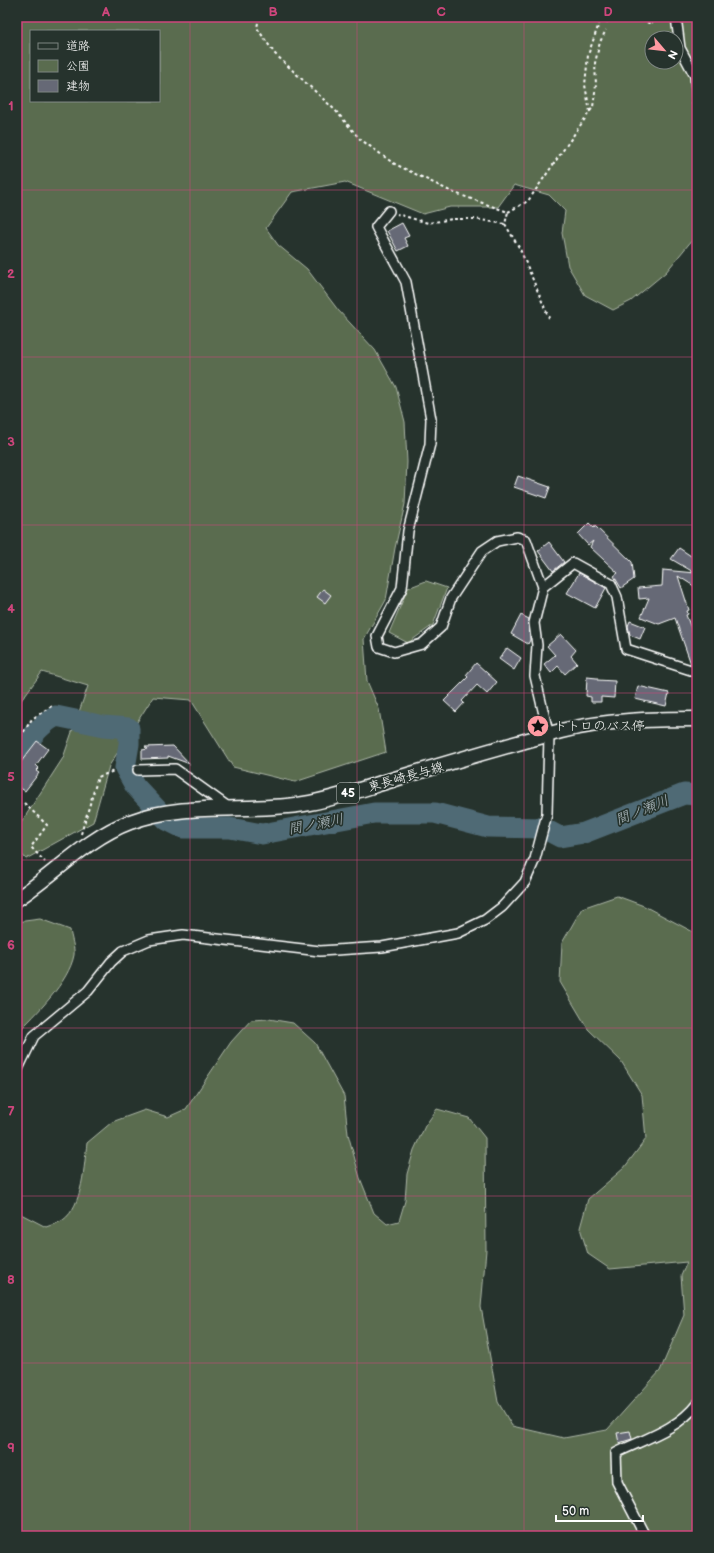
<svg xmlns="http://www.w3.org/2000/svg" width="714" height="1553" font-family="'Balsamiq Sans','Klee One',sans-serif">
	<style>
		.green { fill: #5a6c4f; stroke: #acb6a7; fill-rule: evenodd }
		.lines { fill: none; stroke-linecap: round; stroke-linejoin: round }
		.river { stroke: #506a75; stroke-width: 21 }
		.building { fill: #666976; stroke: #fff }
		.street-casing { stroke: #fff; stroke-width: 12 }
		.primary-casing { stroke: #fff; stroke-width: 17 }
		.path { stroke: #fff; stroke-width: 2; stroke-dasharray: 3 3; stroke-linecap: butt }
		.street { stroke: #26332d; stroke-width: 9 }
		.primary { stroke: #26332d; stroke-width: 14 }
		.grid { fill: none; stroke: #ce467c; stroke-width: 1; stroke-opacity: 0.55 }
		.labels { text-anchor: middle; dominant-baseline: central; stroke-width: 3.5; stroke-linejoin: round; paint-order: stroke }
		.shield { fill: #26332d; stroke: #bec2c0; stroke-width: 1 }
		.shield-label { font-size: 12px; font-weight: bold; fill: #fff }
		.poi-label { font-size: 13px; fill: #fff; stroke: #26332d; text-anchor: start }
		.street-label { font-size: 13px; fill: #fff; stroke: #26332d }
		.water-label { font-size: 14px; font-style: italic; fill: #b0bcc1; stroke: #26332d }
		.neatline { fill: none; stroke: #ce467c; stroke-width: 1.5 }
		.grid-label { font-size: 13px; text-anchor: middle; font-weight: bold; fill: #ce467c }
	</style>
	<rect width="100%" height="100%" fill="#26332d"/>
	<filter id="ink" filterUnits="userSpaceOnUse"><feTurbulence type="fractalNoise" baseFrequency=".025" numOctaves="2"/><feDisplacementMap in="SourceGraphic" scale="8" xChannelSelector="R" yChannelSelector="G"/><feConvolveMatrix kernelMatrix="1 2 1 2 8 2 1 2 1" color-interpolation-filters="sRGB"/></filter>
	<g filter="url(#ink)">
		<path class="green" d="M17,17H697V234L666,272L631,301L613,310L585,295L568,266L562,233L565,211L549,195L514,185L498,207H450L423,214L345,182L292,192L266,228L278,245L307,269L338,310L375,350L396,387L405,422L407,462L405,504L395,548L386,600L364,639L367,681L379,709L386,752L295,782L233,767L191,700L153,697L109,766L93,822L26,859L17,849V829L63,758L88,686L42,672L17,706ZM31,31H159V101H31ZM652,38H676V62H652Z
			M426,581L447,588L433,625L408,643L389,633L408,588Z
			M617,896L644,906L697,934V1536H17V1212L46,1227C51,1225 59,1223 63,1220C83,1206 84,1165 87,1143L112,1122L145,1110L168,1117L186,1109L231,1042L251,1020L269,1019L293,1023L315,1043L344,1096L348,1134L360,1178L374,1213L387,1224L399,1221L405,1201L407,1174L414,1150L425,1126L437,1109L469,1118L485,1138L486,1250L481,1307L498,1402L512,1426L564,1438L607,1430L660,1371L684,1315L681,1276L687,1262L610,1269L588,1254L580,1228L588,1199L624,1168L646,1139L642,1095L621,1061L588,1029L560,982L562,943L582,908Z
			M40,919L70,930C71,937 75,948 74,955C69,982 36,1014 17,1033V922Z"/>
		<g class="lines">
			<path class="river" d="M17,760C28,741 37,727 56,716L104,726L129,728V744L125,768L135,786L167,820L183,828H230L262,834L374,813H435L488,827L543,828L560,837L584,833L684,794L697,795"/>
		</g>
		<path class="building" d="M402,223L409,236L404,238L408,246L398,251L387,231Z
			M518,476L550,487L546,498L514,487Z
			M589,523L594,528L595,526L632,562L634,579L621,588L614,576L618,573L590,547L593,541L588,545L578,534Z
			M549,542L564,562L553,571L538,551Z
			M679,548L697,560V588L678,576L689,610L687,611L688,614L686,615L697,644H694L697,652L693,665L691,664L675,618L659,624L641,617L649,598L639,599L638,588L662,586L663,570L695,573L671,559Z
			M579,573L606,588L595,608L567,593Z
			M323,589L331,595L325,603L317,597Z
			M521,615L529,619L530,640L528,644L511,634Z
			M630,621L645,627L640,639L630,635L628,626Z
			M561,634L576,650L571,656L577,663L565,674L558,666L551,673L544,664L555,655L547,646Z
			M507,648L521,658L514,670L499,659Z
			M476,663L497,682L487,694L477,685L462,701L464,703L456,712L444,701L468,677L466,675Z
			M587,677L597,678V680L615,681L614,698L601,697V702H591V697L586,696Z
			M638,686L669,693L666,706L635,699Z
			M37,741L48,749L36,765L39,768L36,771L39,773L25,791L17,786V767Z
			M173,746L190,764L168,756V758L142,759V750L148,749L145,747Z
			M630,1431L632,1439L619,1443L617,1433Z"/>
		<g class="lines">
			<g class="street-casing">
				<path id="street" d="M676,17L680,48L695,76L697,101
					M543,587L573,563L611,584L617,597L626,649L697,672
					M138,770L175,769L228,807
					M17,1071L34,1036L88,991L111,962L123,951L149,940L183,935L320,951L382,947L458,933L485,920L502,907L525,882L535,859L547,814L549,736L535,676L537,645L534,623L543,587L526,540L517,537L497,541L482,551L451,598L441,627L422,644L394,652L379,647L377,636L402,588L408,531L430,444L431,419L406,282L376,227L389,211
					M645,1536L617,1482L616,1453C644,1439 677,1430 697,1404"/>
			</g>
			<g class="primary-casing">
				<path id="primary" d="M17,899C55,874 87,838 130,822C185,801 247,813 304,804C335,799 365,788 395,779C450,762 506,746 561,731C605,720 652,719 697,719"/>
			</g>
			<path class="path" d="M259,17L257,28L275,54L335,110L360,139L393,163L452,192L508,212L505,224L475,219H452L428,223L397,214
				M636,17L651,24L657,17
				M590,112L585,85L588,55L601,18L609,23L614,17
				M508,212L528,201L593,107L596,85L595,63L600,42L606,30
				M505,224L520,249L549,318
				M17,742L32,719L53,705
				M24,803L47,825L31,847L45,862
				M81,834L98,777L114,771"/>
			<use href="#street" class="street"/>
			<use href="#primary" class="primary"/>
		</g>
	</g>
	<path class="grid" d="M190,17V1536M357,17V1536M524,17V1536M17,190H697M17,357H697M17,525H697M17,693H697M17,860H697M17,1028H697M17,1196H697M17,1363H697"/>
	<defs>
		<g id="sight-disc" transform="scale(1.15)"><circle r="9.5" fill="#ff9aa2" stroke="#26332d"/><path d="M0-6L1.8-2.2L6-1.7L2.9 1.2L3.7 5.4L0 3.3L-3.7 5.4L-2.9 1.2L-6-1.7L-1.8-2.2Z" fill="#111"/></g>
	</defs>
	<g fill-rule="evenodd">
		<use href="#sight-disc" x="538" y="726"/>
	</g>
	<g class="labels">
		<rect class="shield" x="337" y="783" width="22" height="20" rx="3"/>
		<g class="shield-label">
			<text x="348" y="793">45</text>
		</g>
		<g class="poi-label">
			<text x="554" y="726">トトロのバス停</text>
		</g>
		<g class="street-label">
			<text transform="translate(406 777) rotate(-16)">東長崎長与線</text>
		</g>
		<g class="water-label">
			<text transform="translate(642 810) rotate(-22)">間ノ瀬川</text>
			<text transform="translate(316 824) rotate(-11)">間ノ瀬川</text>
		</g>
	</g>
	<rect width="714" height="1553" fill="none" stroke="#26332d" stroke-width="44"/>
	<rect x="30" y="30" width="130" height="72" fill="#26332d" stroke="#7d8581"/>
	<rect x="38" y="43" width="20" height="6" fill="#26332d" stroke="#7d8581"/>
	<text x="66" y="50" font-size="12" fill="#ffffff">道路</text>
	<rect x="38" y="60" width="20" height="12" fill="#5a6c4f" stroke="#7d8581"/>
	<text x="66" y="70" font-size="12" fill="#ffffff">公園</text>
	<rect x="38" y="80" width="20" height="12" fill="#666976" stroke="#7d8581"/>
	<text x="66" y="90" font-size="12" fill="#ffffff">建物</text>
	<g transform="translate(664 50) rotate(118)"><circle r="19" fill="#26332d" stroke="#7d8581"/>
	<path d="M0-3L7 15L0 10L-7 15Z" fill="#ff9aa2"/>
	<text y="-6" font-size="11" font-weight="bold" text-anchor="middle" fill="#ffffff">N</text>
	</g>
	<path d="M556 1515v6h87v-6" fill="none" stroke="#ffffff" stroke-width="2"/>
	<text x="562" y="1515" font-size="12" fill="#ffffff" stroke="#26332d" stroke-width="3" paint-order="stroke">50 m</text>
	<rect x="22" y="22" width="670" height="1509" class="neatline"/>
	<g class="grid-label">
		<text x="106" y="16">A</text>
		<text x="273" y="16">B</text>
		<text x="441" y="16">C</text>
		<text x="608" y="16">D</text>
		<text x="11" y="110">1</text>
		<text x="11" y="278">2</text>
		<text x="11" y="446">3</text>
		<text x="11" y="613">4</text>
		<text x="11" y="781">5</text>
		<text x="11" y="949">6</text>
		<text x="11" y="1116">7</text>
		<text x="11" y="1284">8</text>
		<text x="11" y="1452">9</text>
	</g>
</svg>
